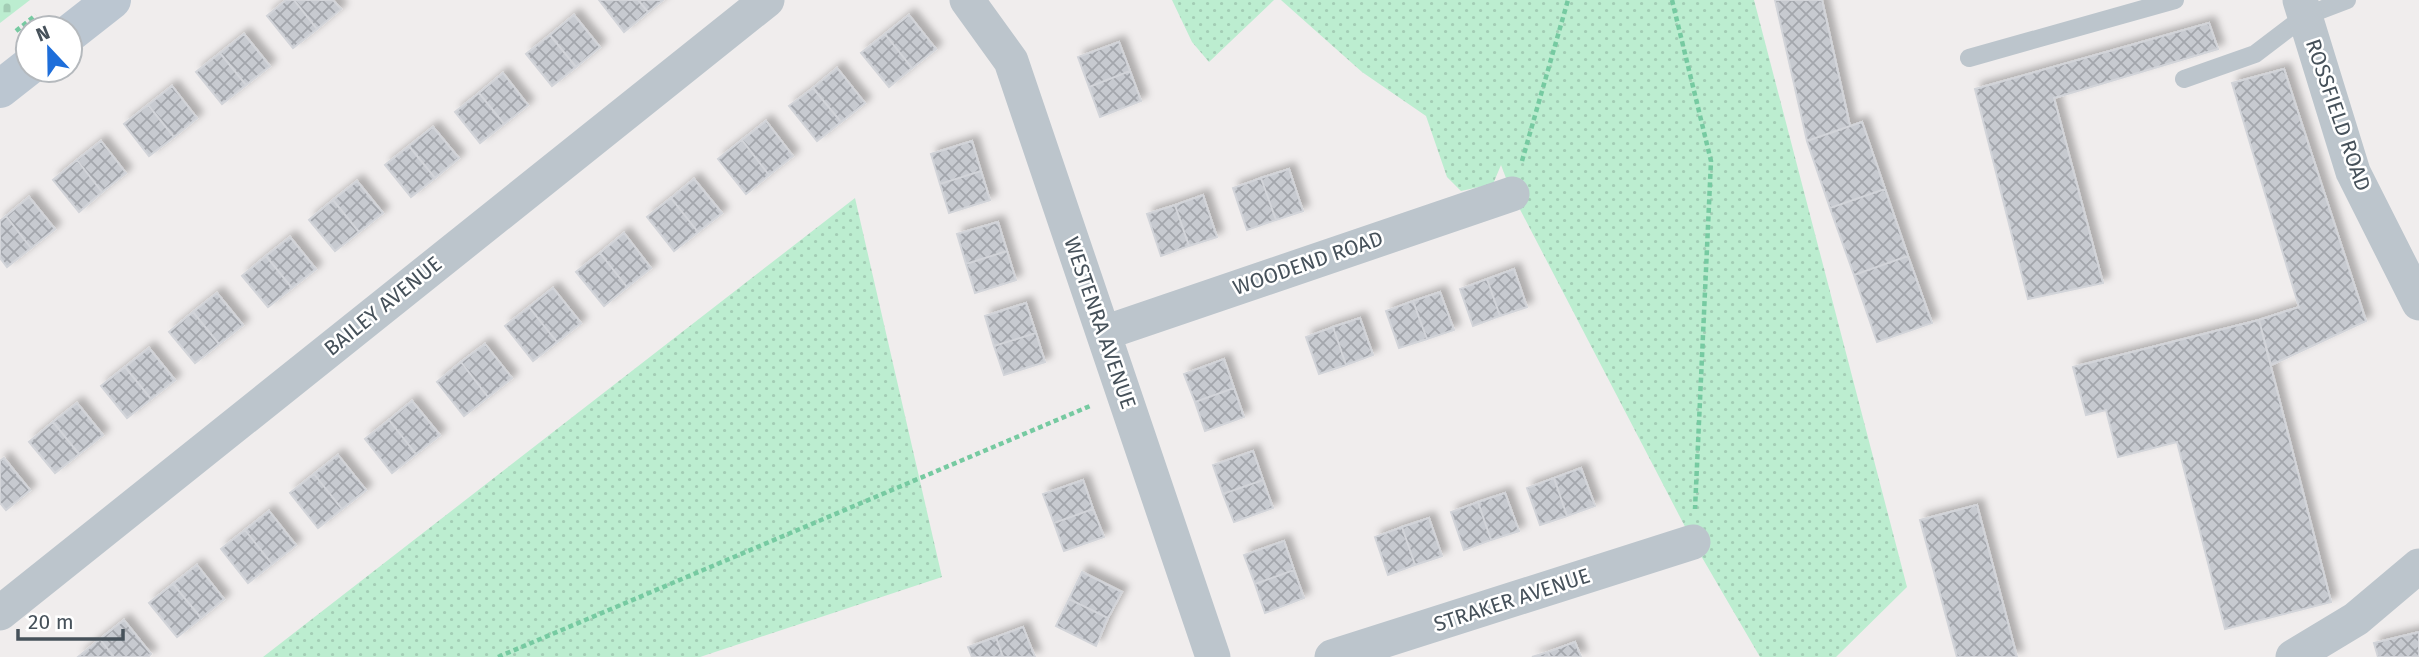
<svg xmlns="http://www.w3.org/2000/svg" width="2419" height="657" font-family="'Fira Sans',sans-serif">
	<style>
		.cemetery { fill: url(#cemetery-stones) }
		.park { fill: url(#park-dots) }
		.building { fill: url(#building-cross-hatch); stroke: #d2d4d9; stroke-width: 2; filter: url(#shadow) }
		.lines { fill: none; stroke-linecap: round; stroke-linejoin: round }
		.path { stroke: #76caa1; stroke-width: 4.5; stroke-dasharray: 5 3.5; stroke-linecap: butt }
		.service { stroke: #bcc5cc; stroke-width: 18 }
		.minor { stroke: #bcc5cc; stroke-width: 35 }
		.secondary { stroke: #bbc6d1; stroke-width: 38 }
		.labels { text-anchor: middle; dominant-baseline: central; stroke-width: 5; stroke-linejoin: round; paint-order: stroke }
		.street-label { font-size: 21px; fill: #46515a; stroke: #fff }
	</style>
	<defs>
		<pattern id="cemetery-stones" width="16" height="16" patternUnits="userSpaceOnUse" patternTransform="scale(1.75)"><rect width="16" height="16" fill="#bcedd0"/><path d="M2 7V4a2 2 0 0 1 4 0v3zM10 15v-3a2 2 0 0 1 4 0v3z" fill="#a3cdb5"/></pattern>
		<pattern id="park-dots" width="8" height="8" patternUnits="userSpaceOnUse" patternTransform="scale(1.75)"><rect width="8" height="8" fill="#bcedd0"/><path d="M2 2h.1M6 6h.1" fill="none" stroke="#a3cdb5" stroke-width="1.8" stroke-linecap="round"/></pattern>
		<pattern id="building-cross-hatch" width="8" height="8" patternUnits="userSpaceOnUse" patternTransform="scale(1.75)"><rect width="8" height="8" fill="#c7cad0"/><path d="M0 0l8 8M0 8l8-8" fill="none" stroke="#a3a6ac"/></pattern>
		<filter id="shadow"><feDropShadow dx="6" dy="-6" stdDeviation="3.5" flood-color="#0004"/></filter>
	</defs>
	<rect width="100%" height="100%" fill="#f0eded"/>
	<path class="cemetery" d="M0,0H30L0,23Z"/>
	<path class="park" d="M1172,0H1274L1209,62L1192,42Z
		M1281,0H1754L1907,587L1836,657H1760L1693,542L1512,194L1501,165L1493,184L1461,191L1447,177L1426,116L1362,72Z
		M855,198L942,577L700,657H263Z"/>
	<path class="building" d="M286,0H294L317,29L293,48L267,16Z
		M294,0H333L341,9L317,29Z
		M599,0H638L648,12L624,32Z
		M638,0H663L648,12Z
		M1775,0H1822L1850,126L1807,141Z
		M574,15L600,47L576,67L550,35Z
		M909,15L936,49L912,68L885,34Z
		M2209,23L2218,49L2054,98L2103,283L2028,299L1975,89Z
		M244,34L270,66L246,85L220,53Z
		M885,34L912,68L889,87L861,53Z
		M550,35L576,67L552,86L526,54Z
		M1119,42L1130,71L1089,87L1078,57Z
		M220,53L246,85L222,104L196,72Z
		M837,68L865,103L841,122L813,88Z
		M2284,69L2366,321L2271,365L2259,320L2299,307L2232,83Z
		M1130,71L1141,101L1100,117L1089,87Z
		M503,73L528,105L504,124L479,93Z
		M172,86L197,118L174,137L148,105Z
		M813,88L841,122L817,141L789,106Z
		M479,93L504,124L480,143L455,112Z
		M148,105L174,137L149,156L124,124Z
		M766,121L793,156L769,175L742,140Z
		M1862,122L1885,189L1830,208L1807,141Z
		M433,127L459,158L435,178L409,146Z
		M742,140L769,175L746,194L718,159Z
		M101,141L126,173L102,192L77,160Z
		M972,141L981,171L940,184L931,154Z
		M409,146L435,178L411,197L385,165Z
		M77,160L102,192L79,212L53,180Z
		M1289,169L1303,211L1276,220L1261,178Z
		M981,171L990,200L949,213L940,184Z
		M1261,178L1276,220L1247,230L1233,188Z
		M694,179L722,213L698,232L671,198Z
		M357,181L383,213L359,232L333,200Z
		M1885,189L1908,256L1854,275L1830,208Z
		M1203,195L1217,237L1189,246L1175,205Z
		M29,197L55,229L31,248L6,216Z
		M671,198L698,232L674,251L647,217Z
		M333,200L359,232L335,251L309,220Z
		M1175,205L1189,246L1161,256L1147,214Z
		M6,216L31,248L7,267L0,258V221Z
		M998,222L1007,251L966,264L957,234Z
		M624,233L651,268L627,287L600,253Z
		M290,237L316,269L292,288L266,256Z
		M1007,251L1016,280L975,293L966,264Z
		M600,253L627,287L604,306L576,272Z
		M266,256L292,288L268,307L242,276Z
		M1908,256L1932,323L1877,342L1854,275Z
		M1514,269L1527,307L1500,316L1487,279Z
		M1487,279L1500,316L1473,326L1460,289Z
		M553,288L581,323L557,342L529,307Z
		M1440,292L1454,330L1427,339L1413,301Z
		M217,293L243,325L219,344L193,312Z
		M1413,301L1427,339L1399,348L1386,311Z
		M1026,303L1036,333L994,346L985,316Z
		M529,307L557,342L533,361L505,326Z
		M193,312L219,344L195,363L169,332Z
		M1360,318L1373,355L1346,365L1333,327Z
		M2259,320L2331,602L2225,629L2177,442L2118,457L2106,410L2086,415L2073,367Z
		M1333,327L1346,365L1319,374L1306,337Z
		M1036,333L1045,362L1004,375L994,346Z
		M485,344L512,378L488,397L461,362Z
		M149,348L175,380L151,399L125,367Z
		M1224,359L1234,388L1195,402L1184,374Z
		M461,362L488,397L464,416L437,382Z
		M125,367L151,399L127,418L101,386Z
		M1234,388L1244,417L1205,431L1195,402Z
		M412,401L440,435L416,454L389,420Z
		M77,403L103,435L79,454L53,422Z
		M389,420L416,454L392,473L365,439Z
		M53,422L79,454L55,473L29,442Z
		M1253,451L1263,480L1223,494L1213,465Z
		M338,455L366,490L342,509L314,474Z
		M4,458L30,490L6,510L0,503V461Z
		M1581,468L1595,506L1567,516L1554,478Z
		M314,474L342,509L318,528L290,493Z
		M1554,478L1567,516L1540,525L1527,488Z
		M1083,480L1093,509L1054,523L1043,494Z
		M1263,480L1273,508L1234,522L1223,494Z
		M1505,493L1519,531L1491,540L1478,502Z
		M1478,502L1491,540L1464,550L1451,512Z
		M1977,505L2017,657H1957L1920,520Z
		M1093,509L1104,537L1064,551L1054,523Z
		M269,511L296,545L272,564L245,530Z
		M1429,518L1442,556L1415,565L1402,527Z
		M1402,527L1415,565L1388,575L1375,537Z
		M245,530L272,564L248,583L221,549Z
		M1284,541L1294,570L1255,584L1244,555Z
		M197,565L224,599L201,618L173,584Z
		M1294,570L1304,598L1265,613L1255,584Z
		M1082,572L1122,592L1108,618L1069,599Z
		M173,584L201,618L177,637L149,603Z
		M1069,599L1108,618L1096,646L1056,626Z
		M124,620L151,654L148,657H114L100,639Z
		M1023,627L1035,657H1003L996,637Z
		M2419,632V657H2378L2374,643Z
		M996,637L1003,657H972L968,647Z
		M100,639L114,657H78Z
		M1575,642L1581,657H1550L1548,652Z
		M1548,652L1550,657H1532Z"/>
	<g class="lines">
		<path class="path" d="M1672,0L1711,161L1695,509
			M16,31L36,15
			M1522,161L1568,0
			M498,657L1090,406"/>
		<path class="service" d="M1969,58L2175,0
			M2184,79L2255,54L2305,16L2347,0"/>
		<path class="minor" d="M967,0L1011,61L1213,657
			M2300,0L2353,172L2419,303
			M1104,333L1512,194
			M0,613L767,0
			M1332,657L1693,542
			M2293,657L2356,619L2419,566"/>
		<path class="secondary" d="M70,33L112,0
			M0,89L28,67"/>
	</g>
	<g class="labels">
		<g class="street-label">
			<text transform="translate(2338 115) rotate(71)">ROSSFIELD ROAD</text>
			<text transform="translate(1308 263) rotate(-19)">WOODEND ROAD</text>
			<text transform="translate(383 306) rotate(-39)">BAILEY AVENUE</text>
			<text transform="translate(1100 323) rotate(71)">WESTENRA AVENUE</text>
			<text transform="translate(1512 600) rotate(-18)">STRAKER AVENUE</text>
		</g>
	</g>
	<g transform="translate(49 49) rotate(338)"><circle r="33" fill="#ffffff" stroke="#b5b9bd" stroke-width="2"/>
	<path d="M0-5L12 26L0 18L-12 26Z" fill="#1e6eda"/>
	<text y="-10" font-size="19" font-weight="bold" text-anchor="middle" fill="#46515a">N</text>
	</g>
	<path d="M18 629v10h105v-10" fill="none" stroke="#46515a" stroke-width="3.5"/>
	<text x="28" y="629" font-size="21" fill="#46515a" stroke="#ffffff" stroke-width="5" paint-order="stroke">20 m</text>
</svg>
